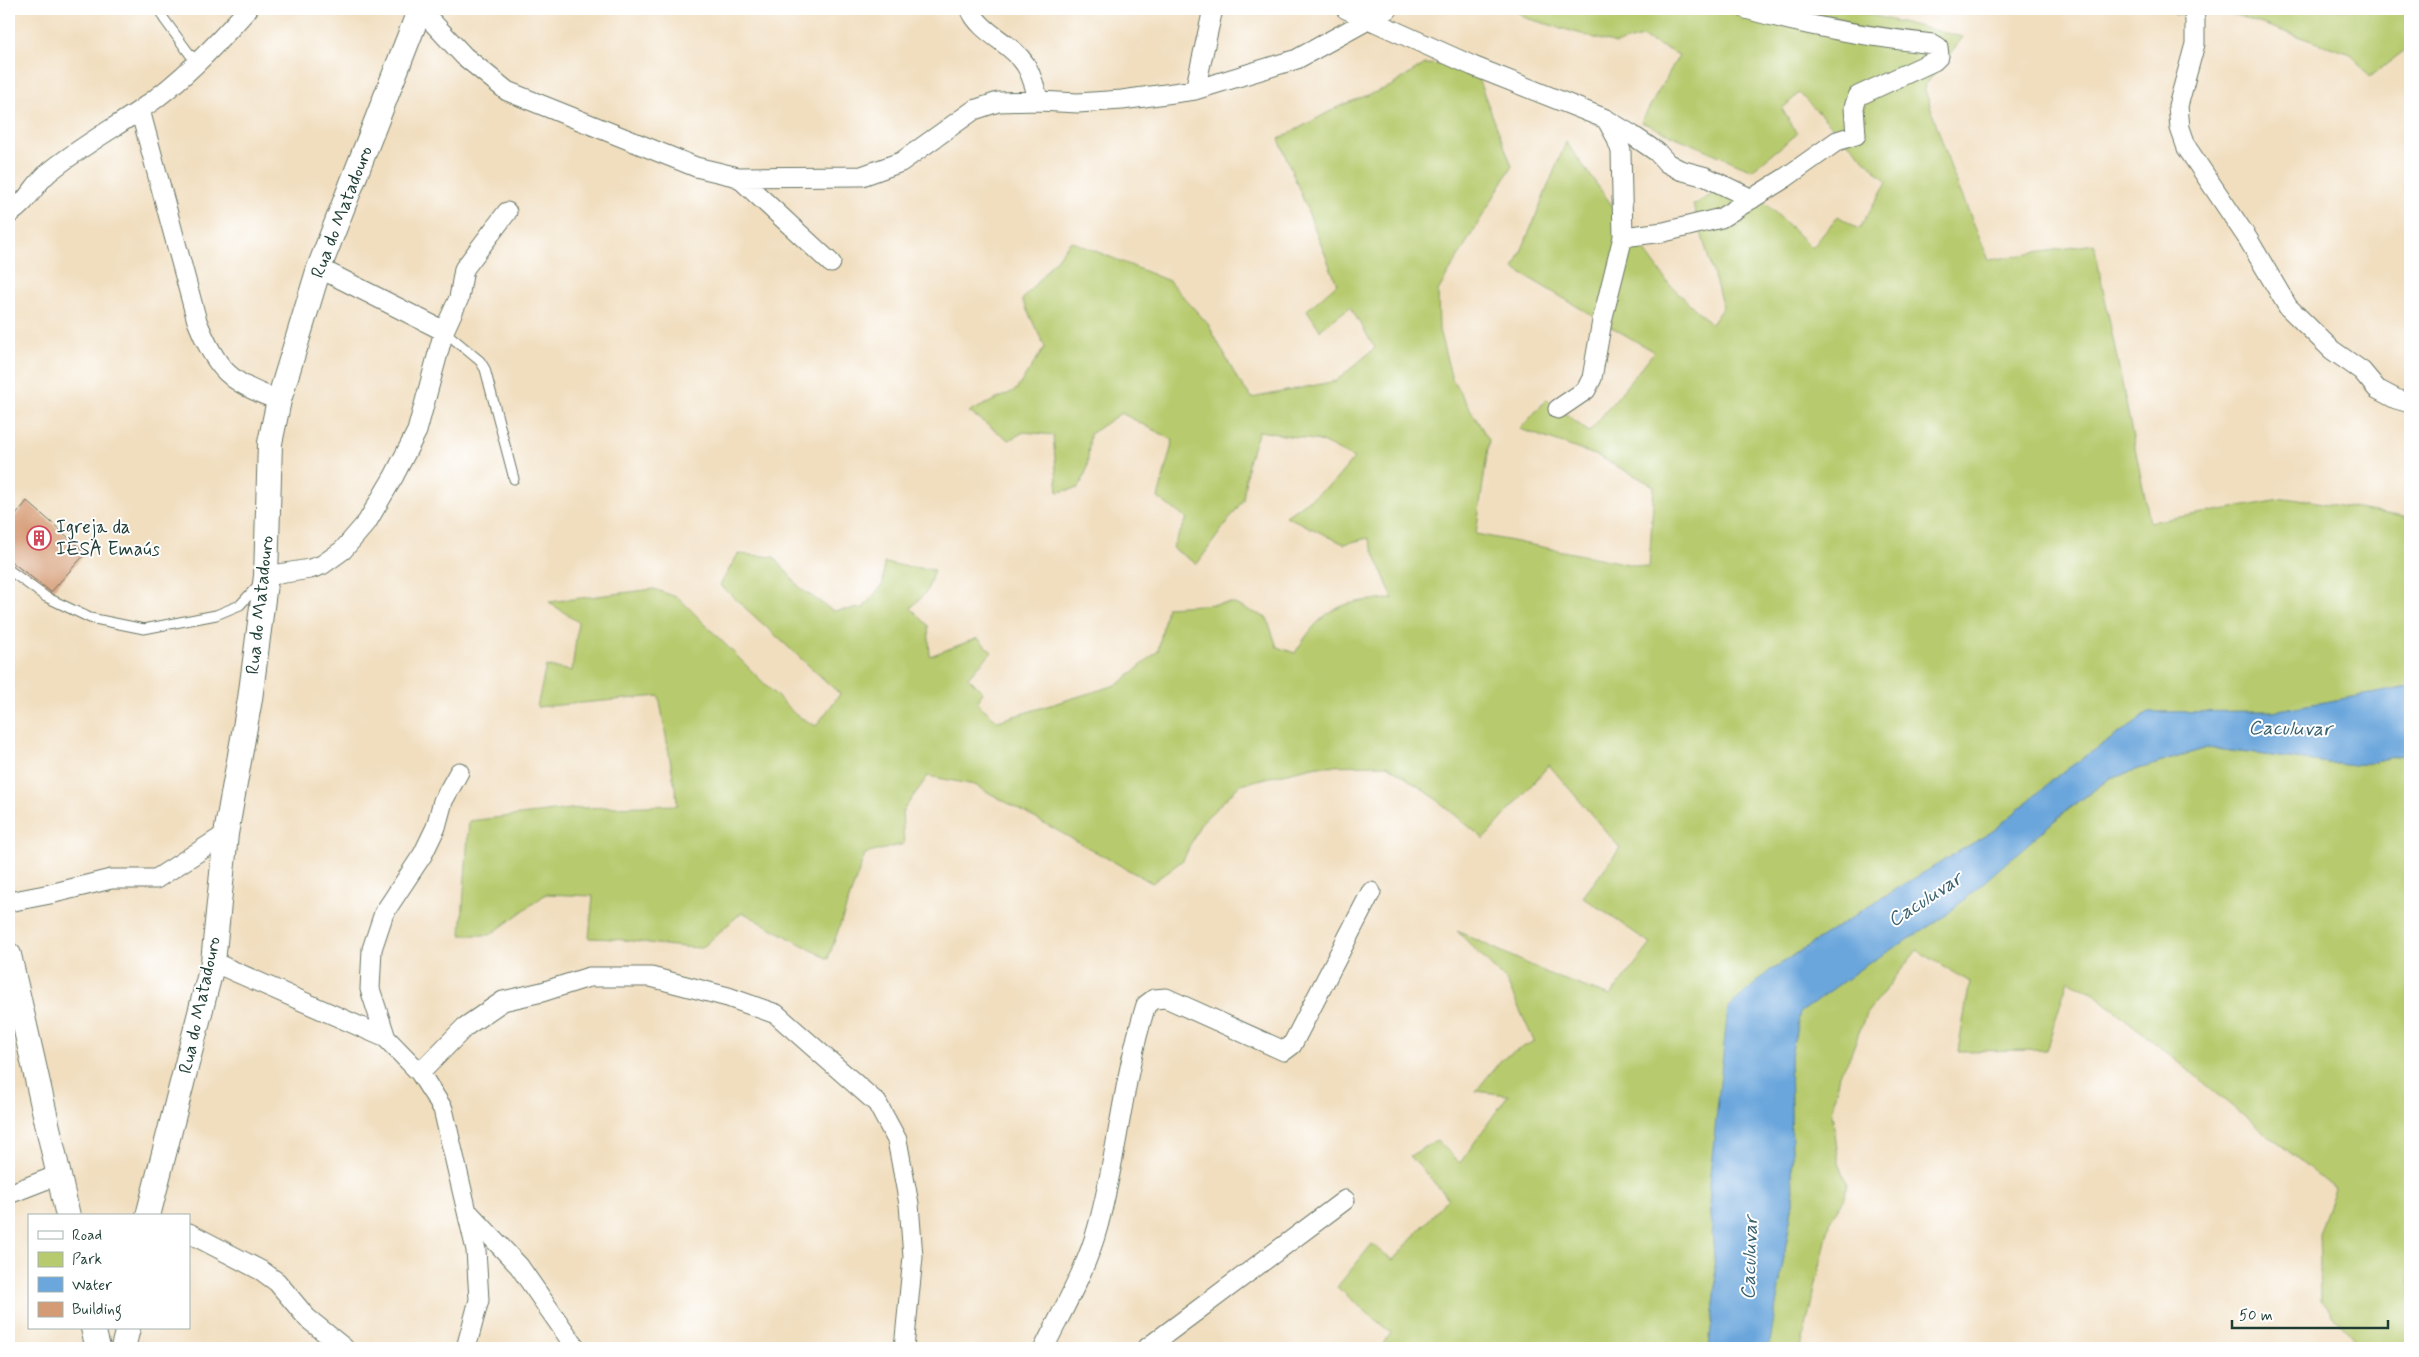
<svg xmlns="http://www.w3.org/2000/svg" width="2419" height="1357" font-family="Mynerve,sans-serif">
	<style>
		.green { fill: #b7cb6e; stroke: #6b8451 }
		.water { fill: #6ba6dc; stroke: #457288 }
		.building { fill: #d59b75 }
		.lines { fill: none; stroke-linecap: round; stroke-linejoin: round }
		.service-casing { stroke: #687565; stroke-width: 11 }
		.minor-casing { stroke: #687565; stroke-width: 21 }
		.tertiary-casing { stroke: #687565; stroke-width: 26 }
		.service { stroke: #fff; stroke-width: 9 }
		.minor { stroke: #fff; stroke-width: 19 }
		.tertiary { stroke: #fff; stroke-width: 24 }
		.labels { text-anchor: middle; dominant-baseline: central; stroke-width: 4; stroke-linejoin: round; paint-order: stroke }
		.street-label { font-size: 19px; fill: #1f3d34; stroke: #fff }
		.poi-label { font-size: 19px; fill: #1f3d34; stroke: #fff; text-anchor: start }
		.water-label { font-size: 20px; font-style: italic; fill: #3a626f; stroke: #fff }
	</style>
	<rect width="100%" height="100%" fill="#fff"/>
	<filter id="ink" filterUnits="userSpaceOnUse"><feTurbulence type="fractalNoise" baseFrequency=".02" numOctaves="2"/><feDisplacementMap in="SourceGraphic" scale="10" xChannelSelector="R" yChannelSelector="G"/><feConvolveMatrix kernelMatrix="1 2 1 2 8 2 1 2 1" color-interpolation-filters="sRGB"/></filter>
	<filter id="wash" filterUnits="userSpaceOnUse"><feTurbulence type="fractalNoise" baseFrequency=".0096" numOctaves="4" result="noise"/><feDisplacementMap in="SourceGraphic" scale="20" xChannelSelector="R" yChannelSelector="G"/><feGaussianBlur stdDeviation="1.12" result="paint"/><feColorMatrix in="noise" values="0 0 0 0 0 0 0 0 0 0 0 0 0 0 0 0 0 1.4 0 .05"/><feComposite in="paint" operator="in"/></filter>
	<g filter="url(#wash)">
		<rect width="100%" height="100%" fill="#f1debf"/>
		<path class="green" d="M1513,9H1846L1963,37L1924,87L1953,174L1989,260L2094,244L2150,522L2293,498L2410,518V687L2273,711L2150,712L2060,774L1993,831L1880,899L1768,972L1709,1184L1716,1286L1709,1348H1380L1391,1333L1337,1287L1372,1244L1393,1260L1448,1198L1410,1156L1437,1140L1460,1163L1508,1095L1476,1091L1502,1059L1534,1041L1507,982L1457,931L1554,976L1610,996L1651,944L1583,897L1620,848L1549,765L1484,839L1431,795L1387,765L1317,766L1241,784L1201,823L1183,860L1152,883L975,785L928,776L902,812L904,844L865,854L828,959L742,912L702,948C664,947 627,938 589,938L593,896L546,894L490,935H461L469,821L579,808L678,805L659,696L537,707L546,666L572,671L578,622L549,602L654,589L679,598L796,715L816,726L840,694L720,585L738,554L774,557L801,589L833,611L863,608L883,584L884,563L934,570L927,591L911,608L928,625L930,656L978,638L992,652L968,677L983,692L977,703L998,721L1119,684L1158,651L1167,607L1232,603L1267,618L1277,647L1295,653C1323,608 1340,600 1393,599L1368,538L1344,544L1286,516L1334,482L1354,458L1320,441L1259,431L1248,462L1243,500L1197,564L1172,548L1187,519L1158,498L1173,440L1121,413L1090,434L1087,469L1079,488L1058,492L1053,435L1024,432L1009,440L969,412L1016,390L1045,347L1022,300L1071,241L1169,281L1208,324L1238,380L1252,398L1336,381L1375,348L1350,307L1320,330L1307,310L1337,284L1279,139L1340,106L1391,86L1425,64L1473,66L1512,166L1438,291L1439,330L1452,379L1489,440L1476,534L1649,568L1654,486L1598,456L1520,429L1547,399L1589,432L1654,352L1514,269L1566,142L1669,284L1711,324L1723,307L1693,205L1740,179L1812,248L1838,216L1859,229L1887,182L1799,93L1782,109L1797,134L1752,170L1641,122L1679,55L1642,37L1616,44L1526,18Z
			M2167,9H2410V46L2370,77L2351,54L2232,14L2176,15Z
			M2207,748L2354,766L2410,753V1348L2358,1345L2321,1300L2319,1233L2335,1189L2092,992L2068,980L2046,1050L1958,1051L1970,982L1917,950L1866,1014L1849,1059L1839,1074L1832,1113L1839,1163L1847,1183L1845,1198L1831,1219L1801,1348H1769L1793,1202L1790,1060L1799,1013L1863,967L2110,778Z"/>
		<path class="water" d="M2410,687V753L2354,766L2207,748L2110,778L2062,814L1944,917L1863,967L1800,1013L1790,1060L1793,1202L1769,1348H1709L1716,1286L1709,1184L1728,1008L1768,972L1880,899L1993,831L2060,774L2150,712L2273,711Z"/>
		<g id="blocks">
			<path class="building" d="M27,501L86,553L51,592L9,560V524Z"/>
		</g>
	</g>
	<g filter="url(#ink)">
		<use href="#blocks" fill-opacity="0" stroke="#687565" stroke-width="1"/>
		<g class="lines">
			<g class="service-casing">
				<path id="service" d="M159,9L164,19L197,64
					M444,331L480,361L485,369L514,479
					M9,570L46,597L90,618L144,629L216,615L240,605L259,584"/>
			</g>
			<g class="minor-casing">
				<path id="minor" d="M420,9L464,56L507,91L696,167L738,177L831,263
					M970,9C981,34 1011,42 1025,64C1032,74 1035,89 1039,101
					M1346,9L1473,66L1606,119L1616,137L1621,151L1623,237L1602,321L1592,378L1586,390L1558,409
					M2193,9L2195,20V44L2178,106L2180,128L2187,148L2248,239L2288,307L2332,350L2362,371L2377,389L2396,399L2410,403
					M1195,90L1213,9
					M140,110L197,321C216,368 229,384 279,400
					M1607,120L1632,135L1657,152L1667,163L1680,170L1706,177L1752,199
					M738,177L862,176L901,162L974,110L998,102L1039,101L1078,103L1122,100L1195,90L1297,59L1388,9
					M9,214C28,202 33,186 48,173C77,149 109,131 140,110C181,82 215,46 248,9
					M1623,237L1664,232L1721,218L1785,178L1837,141L1856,135L1854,107L1858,96L1934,61L1939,56L1938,47L1933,44C1870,37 1806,26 1746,9
					M319,268L444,331
					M266,576L310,569L322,565L343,550L367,522L394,476L417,431L444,331L459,298L464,269L507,212
					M9,902L50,894L111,879H156L226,834
					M213,962L386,1038L420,1073L443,1109L476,1250L479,1300L466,1348
					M386,1038L370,989L372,949L384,913L423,854L436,827L443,801L459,772
					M420,1073L465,1027L503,1001L542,992L589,977H651L728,997L776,1014L877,1103L897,1140L909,1204L913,1257L904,1348
					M9,1194L58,1175
					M467,1211L519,1266L576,1348
					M189,1233L262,1271L277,1282L307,1318L344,1348
					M1044,1348C1063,1309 1087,1268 1098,1226C1118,1153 1123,1077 1146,1005L1154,999L1166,998L1284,1051L1292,1045L1371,892
					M1147,1348L1345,1200"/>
			</g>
			<g class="tertiary-casing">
				<path id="tertiary" d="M9,955L68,1216
					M148,1216L213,962L226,834L250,699L266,576L270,443L279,400L319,268L420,9
					M93,1328L98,1348
					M123,1348L128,1328"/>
			</g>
			<use href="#service" class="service"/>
			<use href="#minor" class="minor"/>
			<use href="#tertiary" class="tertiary"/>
		</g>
	</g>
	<defs>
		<g id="building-ring" transform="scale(1.25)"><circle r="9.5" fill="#fff" stroke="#d1495b" stroke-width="1.5"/><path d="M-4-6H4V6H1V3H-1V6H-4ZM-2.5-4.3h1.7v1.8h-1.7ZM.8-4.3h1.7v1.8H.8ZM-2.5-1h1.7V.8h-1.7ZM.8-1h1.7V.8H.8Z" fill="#d1495b"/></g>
	</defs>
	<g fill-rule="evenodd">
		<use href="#building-ring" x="39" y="538"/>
	</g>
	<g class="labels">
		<g class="street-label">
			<text transform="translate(342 212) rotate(-69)">Rua do Matadouro</text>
			<text transform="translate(260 605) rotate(-84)">Rua do Matadouro</text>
			<text transform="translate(200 1005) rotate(-78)">Rua do Matadouro</text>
		</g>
		<g class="poi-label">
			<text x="56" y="527">Igreja da<tspan x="56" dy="22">IESA Emaús</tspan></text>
		</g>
		<g class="water-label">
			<text transform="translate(2290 729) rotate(1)">Caculuvar</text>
			<text transform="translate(1925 900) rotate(-33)">Caculuvar</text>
			<text transform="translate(1750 1258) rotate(-88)">Caculuvar</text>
		</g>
	</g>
	<rect width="2419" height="1357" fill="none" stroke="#fff" stroke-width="30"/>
	<rect x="28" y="1214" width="162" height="115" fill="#ffffff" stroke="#a5b1ae"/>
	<rect x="38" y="1231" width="25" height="8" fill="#ffffff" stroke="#a5b1ae"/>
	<text x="72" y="1240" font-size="15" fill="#1f3d34">Road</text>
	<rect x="38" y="1252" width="25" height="15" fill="#b7cb6e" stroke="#a5b1ae"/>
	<text x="72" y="1264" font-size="15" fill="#1f3d34">Park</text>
	<rect x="38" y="1277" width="25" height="15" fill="#6ba6dc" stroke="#a5b1ae"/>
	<text x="72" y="1290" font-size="15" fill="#1f3d34">Water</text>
	<rect x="38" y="1302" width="25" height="15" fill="#d59b75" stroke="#a5b1ae"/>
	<text x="72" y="1314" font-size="15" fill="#1f3d34">Building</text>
	<path d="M2232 1320v8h156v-8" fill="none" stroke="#1f3d34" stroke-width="2.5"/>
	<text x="2239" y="1320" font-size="15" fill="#1f3d34" stroke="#ffffff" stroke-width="4" paint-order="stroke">50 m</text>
</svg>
